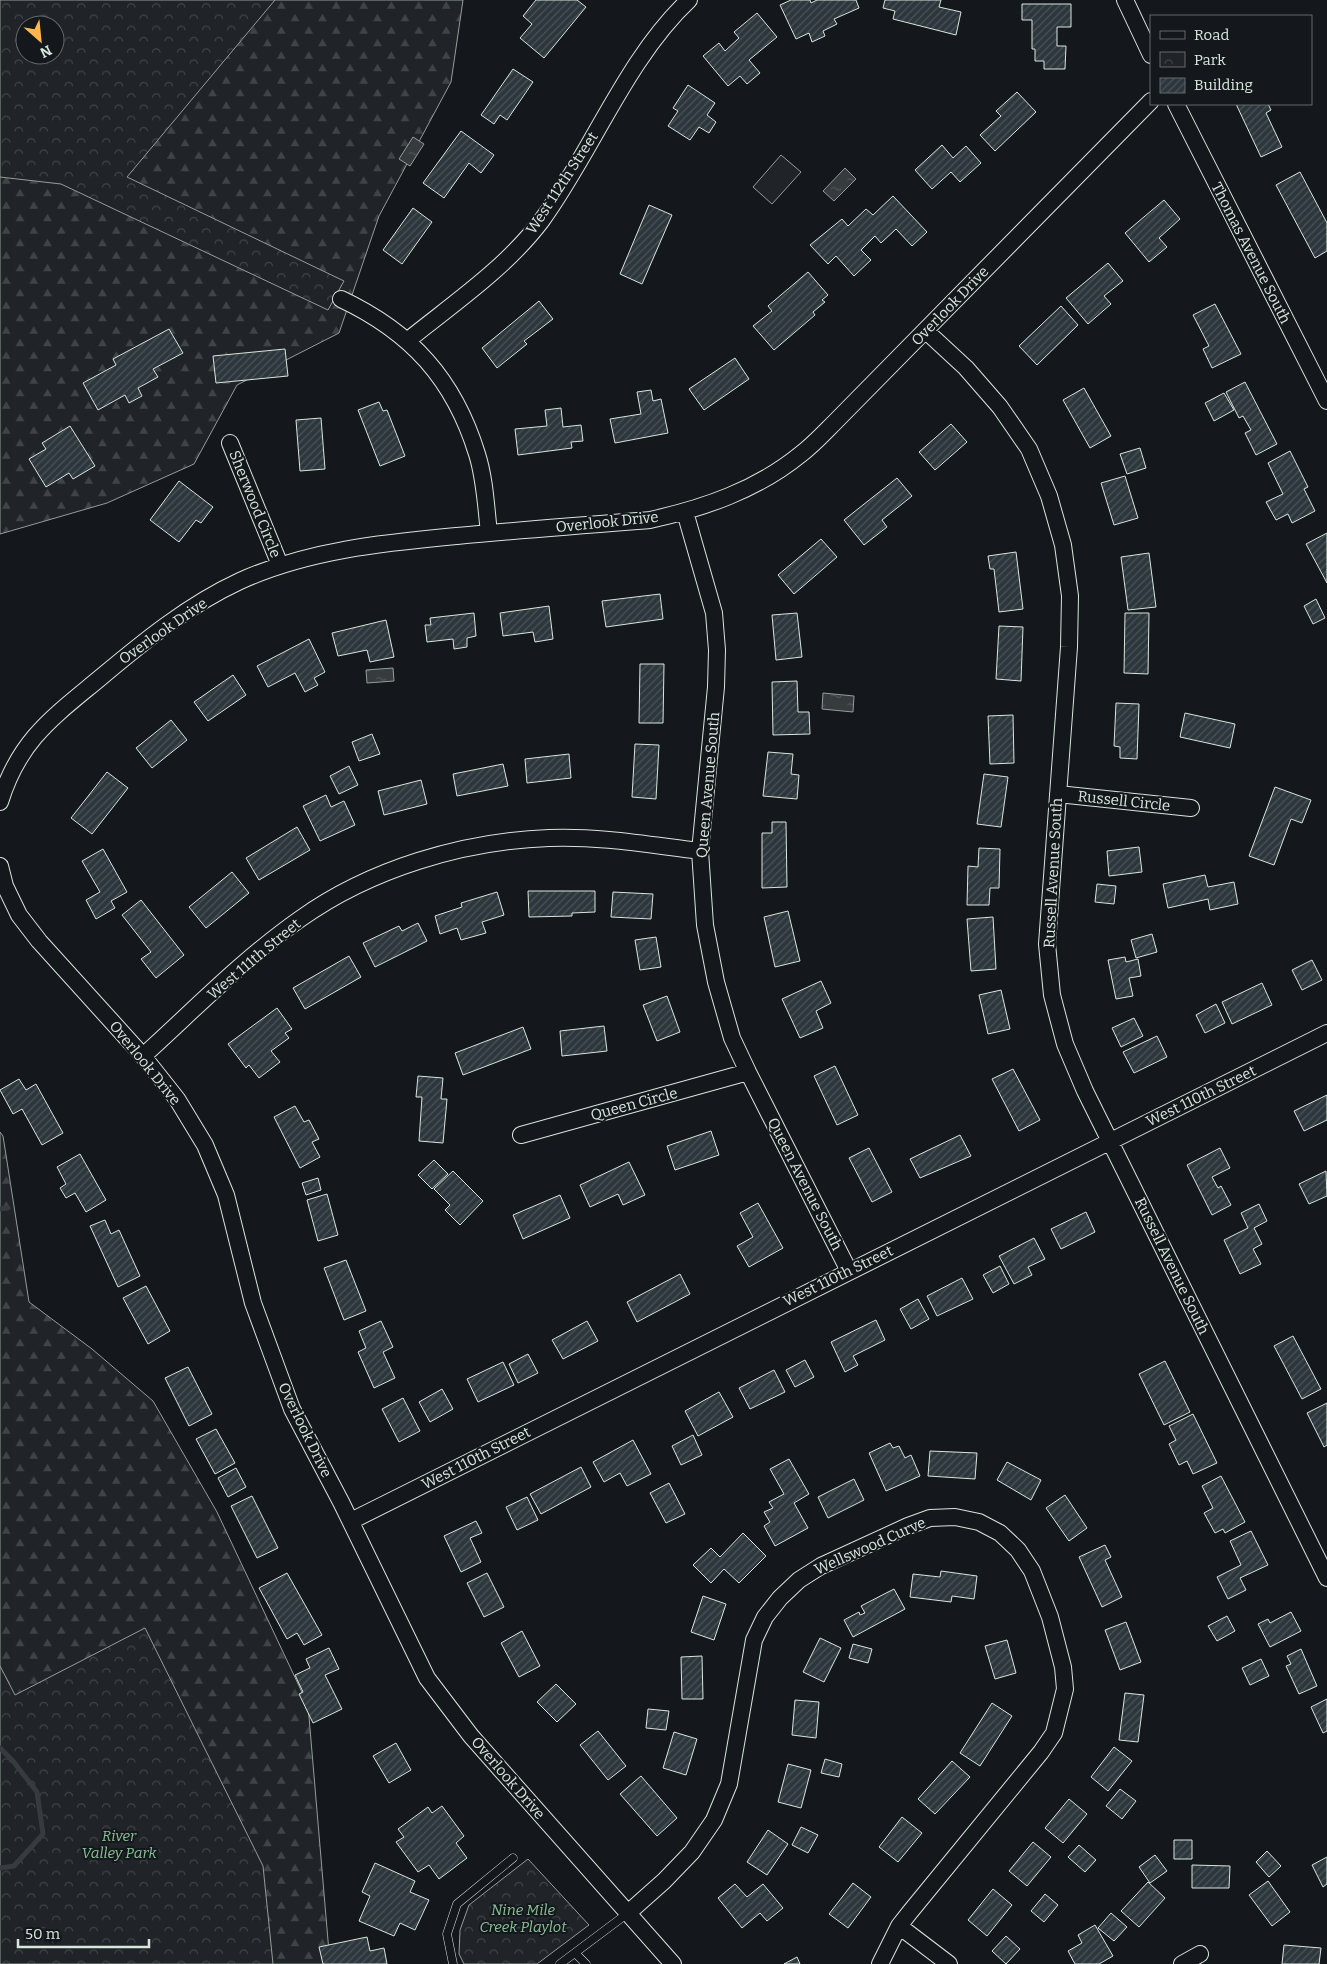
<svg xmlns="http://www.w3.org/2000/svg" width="1327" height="1964" font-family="Bitter,serif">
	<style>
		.grass { fill: #202428; stroke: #939e99 }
		.forest { fill: url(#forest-firs); stroke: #939e99; fill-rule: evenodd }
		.park { fill: url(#park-crowns); stroke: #939e99; fill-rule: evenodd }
		.water { fill: url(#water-ripples); stroke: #939e99 }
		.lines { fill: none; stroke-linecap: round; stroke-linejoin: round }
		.stream { stroke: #363b3e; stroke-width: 5 }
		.building { fill: url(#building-hatch); stroke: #d8e6dc }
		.lane-casing { stroke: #d8e6dc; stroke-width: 9 }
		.street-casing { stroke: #d8e6dc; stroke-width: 18 }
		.lane { stroke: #14181c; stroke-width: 8 }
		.street { stroke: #14181c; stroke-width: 16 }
		.labels { text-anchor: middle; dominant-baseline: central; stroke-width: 4; stroke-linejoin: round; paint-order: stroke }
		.street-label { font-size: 15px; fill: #d8e6dc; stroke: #14181c }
		.park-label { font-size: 15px; font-style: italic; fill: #8ac095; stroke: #14181c }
	</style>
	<defs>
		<pattern id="forest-firs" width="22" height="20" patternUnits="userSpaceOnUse" patternTransform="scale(1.25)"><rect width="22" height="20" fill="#202428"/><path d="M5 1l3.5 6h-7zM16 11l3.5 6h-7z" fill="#404447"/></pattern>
		<pattern id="park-crowns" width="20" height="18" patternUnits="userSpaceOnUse" patternTransform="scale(1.25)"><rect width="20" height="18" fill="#202428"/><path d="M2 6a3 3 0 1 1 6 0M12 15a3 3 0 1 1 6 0" fill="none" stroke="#404447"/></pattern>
		<pattern id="water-ripples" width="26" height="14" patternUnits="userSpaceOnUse" patternTransform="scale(1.25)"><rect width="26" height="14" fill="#363b3e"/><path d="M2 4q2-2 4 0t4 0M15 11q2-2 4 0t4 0" fill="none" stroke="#525759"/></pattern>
		<pattern id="building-hatch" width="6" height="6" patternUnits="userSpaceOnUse" patternTransform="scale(1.25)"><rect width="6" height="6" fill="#2c363c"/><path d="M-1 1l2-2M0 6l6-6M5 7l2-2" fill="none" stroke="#4a5358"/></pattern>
	</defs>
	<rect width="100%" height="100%" fill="#14181c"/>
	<path class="grass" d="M781,155L801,172L772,204L753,187Z"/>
	<path class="forest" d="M0,0H463L451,82L379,216L339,333L237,385L194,464L107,503L0,534ZM25,25H55V55H25Z
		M0,1132L3,1136L29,1302L92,1349L153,1401L217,1512L308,1705L330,1964H0Z"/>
	<path class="park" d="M0,0H275L127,177L344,281L328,310L61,184L0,177ZM25,25H55V55H25Z
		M145,1628L263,1866L273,1964H0V1666L15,1695Z
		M528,1859L589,1925L537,1964H464L459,1954L460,1930L469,1905Z"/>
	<path class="water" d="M413,137L424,144L410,166L399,159Z
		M845,168L856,179L834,201L823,191Z
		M393,668L394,681L367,683L366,670Z
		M823,693L854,696L853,712L822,709Z"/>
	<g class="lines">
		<path class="stream" d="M0,1209L8,1208
			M0,1748L13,1761L37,1792L43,1834L14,1866L0,1868"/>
	</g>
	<path class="building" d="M536,0H577L586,7L544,58L520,38L532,24L523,16Z
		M791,0H810L811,3L817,0H856L859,8L834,19L837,24L823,31L825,36L812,42L809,33L796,39L780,5Z
		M885,0H941L939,7L961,12L956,35L893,19L895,11L883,8Z
		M1022,4H1071V27H1057V46H1066L1065,69H1044V61H1035V49H1032V20H1022Z
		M757,13L777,37L749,60L760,73L747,84L740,76L728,86L703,56L719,43L725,51L739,38L734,32Z
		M513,69L533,82L507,120L500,115L494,124L481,115Z
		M688,85L715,103L707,115L716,122L709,133L699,127L690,140L668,126L678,111L673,108Z
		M1017,92L1036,112L995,151L980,135L1001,116L996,111Z
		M1236,104H1268L1271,110L1266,113L1282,147L1261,157Z
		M461,131L494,155L481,173L469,163L444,198L423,183Z
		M942,145L953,158L966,146L981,163L960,182L951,172L932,189L915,170Z
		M1300,172L1327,223V251L1315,258L1276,185Z
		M893,196L927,232L912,246L896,229L881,243L875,236L861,250L871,260L854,276L836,256L828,264L810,245L842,219L848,226L866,209L873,215Z
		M1164,200L1180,219L1159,238L1167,247L1149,262L1125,233Z
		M649,205L672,215L642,284L620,274Z
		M413,208L432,222L402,264L383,250Z
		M1108,263L1123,281L1104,296L1111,304L1088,324L1066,298Z
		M808,272L828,295L822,300L825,302L813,312L815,315L774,350L753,326L772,311L768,306Z
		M539,301L553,319L524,341L527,344L497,368L482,348Z
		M1215,304L1241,354L1212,368L1203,349L1209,346L1193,315Z
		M1061,306L1078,325L1037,365L1019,346Z
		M169,329L183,353L153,369L158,377L138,388L142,396L129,403L125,395L98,410L83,383L116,365L113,359Z
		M285,349L288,376L216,383L213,356Z
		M735,358L749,379L704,410L689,389Z
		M1245,382L1277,444L1256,455L1245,433L1251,430L1243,416L1239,418L1226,392Z
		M1084,388L1111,436L1090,448L1063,400Z
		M651,390L653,401L661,399L668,433L615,443L610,419L641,414L637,392Z
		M1224,393L1234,410L1214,421L1205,403Z
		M379,402L383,411L387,410L405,456L380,466L358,410Z
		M561,408L563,427L581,425L583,441L571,442L572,448L518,455L515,429L547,426L545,410Z
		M321,418L325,469L300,471L296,420Z
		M951,424L967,442L935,470L919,452Z
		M70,426L95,466L73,479L69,473L46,487L29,459L46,449L42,443Z
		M1140,448L1146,468L1127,474L1120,454Z
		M1290,451L1308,487L1304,489L1315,511L1292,523L1288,514L1276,520L1266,502L1283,494L1268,463Z
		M1125,476L1138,518L1114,525L1101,483Z
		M897,478L912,496L882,520L887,527L864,545L844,520Z
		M179,481L213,507L201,523L196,520L179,542L150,520Z
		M1327,533V583L1306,544Z
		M821,539L837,557L794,594L778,575Z
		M1016,552L1023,609L999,612L994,569H990L988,556Z
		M1149,553L1156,607L1128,610L1121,557Z
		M660,594L663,619L606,627L602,601Z
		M1316,599L1325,618L1313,624L1304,606Z
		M549,606L553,639L535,642L533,632L503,636L500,613Z
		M474,613L476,636L467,638V647L454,649L453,639L427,642L425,625H431L430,618Z
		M797,613L802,657L776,660L772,615Z
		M1125,613H1149L1148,674L1124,673Z
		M386,620L394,657L370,662L367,650L338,656L332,633Z
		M999,626L1023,627L1021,681L996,679Z
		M309,639L325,672L314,678L318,685L305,692L295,673L268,687L257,666Z
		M640,664H664L663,723H639Z
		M233,675L246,695L208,721L194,702Z
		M797,681L798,712H809L810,734L773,735L772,682Z
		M1116,703L1139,704L1137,759L1120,758V747L1114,746Z
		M1185,713L1235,724L1230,748L1180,737Z
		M1013,715L1014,763L990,764L988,716Z
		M171,720L187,740L152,768L136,748Z
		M372,734L380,754L359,761L352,742Z
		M635,744L659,745L656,799L632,797Z
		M768,752L793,754L791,774L799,775L797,799L763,796Z
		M569,754L571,778L527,783L525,759Z
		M503,764L508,786L457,796L453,774Z
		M349,766L358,785L339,794L330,776Z
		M107,772L128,788L92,834L71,818Z
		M984,774L1008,777L1001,827L977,824Z
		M421,780L427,804L384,815L378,791Z
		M1275,787L1311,800L1302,823L1291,819L1274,865L1249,856Z
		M326,795L331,807L344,801L355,825L320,841L303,806Z
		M772,822H786L787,887L762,888V833H772Z
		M297,827L310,850L259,880L246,858Z
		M1139,847L1142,872L1109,876L1107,851Z
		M979,848L1000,849L999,888H990L989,905H967L968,866L978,867Z
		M103,849L127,892L111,901L115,908L96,919L86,900L100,892L82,861Z
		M232,872L249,893L206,928L189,907Z
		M1205,875L1208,887L1234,882L1238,904L1210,910L1208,899L1168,908L1163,884Z
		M1097,884L1116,886L1114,904L1095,902Z
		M528,891H595V912L572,913V916L529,917Z
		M497,892L504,915L482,922L486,933L461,940L457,928L440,934L435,916L462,907L461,903Z
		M613,892L653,894L651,919L611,917Z
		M141,900L184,955L156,978L141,959L151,952L122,915Z
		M788,911L800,961L775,967L764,917Z
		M993,917L996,969L971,971L967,919Z
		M418,923L427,941L375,967L363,943L399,926L402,931Z
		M1152,934L1157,952L1136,958L1131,940Z
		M656,937L661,967L640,970L635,940Z
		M349,956L361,977L305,1009L293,988Z
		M1125,957L1126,962L1138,959L1141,976L1129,978L1133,996L1116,999L1108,960Z
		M1312,960L1322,980L1302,990L1292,970Z
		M821,981L831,1003L816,1011L823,1028L800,1038L782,999Z
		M1262,983L1272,1005L1232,1024L1222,1002Z
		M1001,990L1010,1029L988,1034L979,995Z
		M667,996L680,1032L657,1041L643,1005Z
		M1216,1004L1225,1023L1205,1033L1196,1015Z
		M277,1008L292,1029L285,1033L289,1038L271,1051L280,1062L259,1078L249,1065L246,1068L228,1044Z
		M1134,1018L1143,1036L1121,1047L1112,1028Z
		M604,1026L607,1051L562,1056L560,1031Z
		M523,1027L531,1049L463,1075L455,1053Z
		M1157,1036L1167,1057L1134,1073L1123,1052Z
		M835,1066L858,1115L837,1125L814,1076Z
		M1013,1069L1040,1120L1019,1131L992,1079Z
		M418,1076L443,1078L441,1099H447L443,1143L419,1141L422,1097H416Z
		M19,1079L26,1090L36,1084L63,1133L42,1145L22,1109L13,1114L0,1090Z
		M1327,1095V1120L1304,1131L1294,1111Z
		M295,1106L304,1122L309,1120L319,1139L312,1142L320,1157L300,1168L274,1117Z
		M711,1131L719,1155L675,1170L667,1146Z
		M960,1135L971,1156L920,1178L910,1159Z
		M869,1148L892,1192L872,1202L849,1158Z
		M1220,1148L1230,1168L1212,1177L1218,1188L1221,1186L1231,1205L1212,1215L1187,1165Z
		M80,1154L106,1200L86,1212L75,1193L66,1198L60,1188L66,1184L57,1167Z
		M434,1160L448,1174L432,1189L418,1175Z
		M629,1162L645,1195L623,1205L618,1194L590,1207L580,1185Z
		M453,1171L483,1201L460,1225L445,1210L450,1205L434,1189Z
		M1326,1171L1327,1196L1309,1204L1299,1184Z
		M318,1178L321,1190L306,1195L302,1183Z
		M327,1194L338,1235L318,1241L307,1200Z
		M560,1195L570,1218L523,1239L513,1215Z
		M758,1203L783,1248L749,1267L737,1246L753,1237L740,1213Z
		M1259,1204L1267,1221L1254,1228L1262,1244L1253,1249L1261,1264L1240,1274L1224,1240L1248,1228L1241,1213Z
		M1086,1212L1095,1232L1061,1249L1051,1229Z
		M105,1220L111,1234L119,1230L140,1276L118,1287L90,1226Z
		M1034,1238L1045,1259L1028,1267L1032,1275L1014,1284L999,1256Z
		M346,1260L366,1311L344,1320L324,1268Z
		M1000,1266L1009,1284L993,1293L983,1275Z
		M680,1274L690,1294L637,1322L627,1302Z
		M962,1278L973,1299L937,1316L927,1296Z
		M146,1286L170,1331L148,1344L123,1298Z
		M918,1299L929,1319L911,1329L900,1309Z
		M876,1320L885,1340L853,1356L858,1365L845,1372L831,1342Z
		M381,1321L393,1347L383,1352L395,1378L374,1388L358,1352L366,1348L359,1331Z
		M587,1321L598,1341L563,1359L552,1340Z
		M1293,1336L1321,1389L1302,1399L1274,1346Z
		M528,1354L538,1373L518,1383L509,1364Z
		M805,1360L814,1377L795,1387L786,1370Z
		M1165,1361L1190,1412L1164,1425L1139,1374Z
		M503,1362L514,1385L478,1402L467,1379Z
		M188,1367L212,1414L189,1426L165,1378Z
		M774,1370L785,1392L750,1409L739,1388Z
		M442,1389L453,1409L430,1422L419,1402Z
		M719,1392L733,1417L698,1436L685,1411Z
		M403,1398L420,1431L399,1442L382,1409Z
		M1327,1403V1445L1324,1447L1307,1413Z
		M1193,1414L1217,1463L1193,1474L1187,1461L1179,1465L1169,1444L1176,1440L1169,1426Z
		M216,1429L235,1463L215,1474L196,1439Z
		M693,1435L702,1455L681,1465L672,1446Z
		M633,1440L651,1474L627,1486L620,1473L604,1482L593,1462Z
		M890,1443L893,1448L899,1446L905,1458L911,1455L920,1476L886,1491L869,1453Z
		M930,1451L977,1453L975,1479L928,1476Z
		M789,1459L809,1494L794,1503L808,1528L775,1546L764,1526L770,1522L764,1512L773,1508L769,1502L784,1494L770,1469Z
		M1007,1462L1041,1480L1031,1500L997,1480Z
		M581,1467L591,1487L541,1514L530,1494Z
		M236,1468L246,1487L228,1497L218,1478Z
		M1221,1476L1245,1522L1225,1533L1223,1529L1215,1533L1204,1513L1213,1508L1202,1486Z
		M854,1479L864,1500L828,1518L818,1497Z
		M669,1483L685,1514L666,1523L650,1493Z
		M1065,1495L1087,1528L1069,1541L1046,1508Z
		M252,1496L278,1548L257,1558L231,1506Z
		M527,1497L538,1520L517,1530L506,1507Z
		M476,1521L482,1533L470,1538L481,1562L461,1572L444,1536Z
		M1251,1531L1268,1565L1240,1578L1246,1590L1228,1599L1217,1577L1241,1565L1230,1541Z
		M743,1533L766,1556L739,1583L724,1569L711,1583L693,1565L711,1548L720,1557Z
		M1105,1545L1111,1557L1105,1560L1122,1597L1102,1607L1079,1557Z
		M941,1571L977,1576L974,1599L952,1596L951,1602L910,1597L913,1574L940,1577Z
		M287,1573L322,1635L304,1645L297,1633L287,1639L259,1588Z
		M487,1573L504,1607L484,1617L467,1583Z
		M894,1589L905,1609L853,1637L844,1620L859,1612L860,1615L865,1613L861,1606Z
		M703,1596L726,1604L714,1640L691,1632Z
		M1291,1612L1301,1631L1270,1647L1258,1624L1268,1619L1270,1623Z
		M1227,1616L1235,1631L1217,1641L1208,1626Z
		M1126,1622L1141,1662L1120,1670L1105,1630Z
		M522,1631L540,1666L519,1677L501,1643Z
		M820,1638L841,1648L824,1682L803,1672Z
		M1007,1640L1016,1673L995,1679L985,1646Z
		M853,1644L872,1649L868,1663L849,1658Z
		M329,1648L339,1669L325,1675L342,1709L313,1723L299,1694L303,1692L295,1675L310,1668L306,1659Z
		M1301,1649L1317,1686L1299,1694L1286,1666L1291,1664L1287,1656Z
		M702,1656L703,1699H682L681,1657Z
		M1261,1659L1269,1676L1250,1685L1242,1668Z
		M556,1684L576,1704L557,1722L537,1702Z
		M1125,1693L1144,1695L1138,1742L1119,1740Z
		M1327,1699V1731L1323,1733L1311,1707Z
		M795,1700L819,1702L816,1738L792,1735Z
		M992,1703L1012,1716L980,1766L960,1753Z
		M648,1709L669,1711L666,1730L646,1728Z
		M598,1731L626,1766L608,1780L580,1745Z
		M674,1732L697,1739L686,1775L663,1768Z
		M396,1743L411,1770L389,1783L373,1756Z
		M1114,1747L1132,1761L1108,1791L1091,1777Z
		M825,1759L842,1764L839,1777L821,1773Z
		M952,1761L970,1777L935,1814L918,1799Z
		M788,1764L811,1770L801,1808L778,1802Z
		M641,1776L677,1818L657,1836L620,1794Z
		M1120,1789L1136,1801L1122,1819L1106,1806Z
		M1069,1799L1087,1814L1063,1843L1045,1828Z
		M442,1806L464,1836L456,1843L467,1858L439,1879L429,1865L418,1872L396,1842L404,1837L398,1829L428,1807L432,1813Z
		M902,1817L922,1833L898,1862L879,1847Z
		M801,1827L818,1835L808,1853L792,1845Z
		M768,1830L788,1844L767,1875L747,1862Z
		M1174,1840H1192V1859H1174Z
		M1033,1842L1051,1857L1027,1886L1009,1871Z
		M1079,1845L1096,1860L1085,1872L1068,1857Z
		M1267,1851L1281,1866L1269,1877L1256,1862Z
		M1155,1855L1167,1871L1150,1883L1139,1867Z
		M1327,1857V1884L1323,1887L1312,1865Z
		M375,1863L415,1881L410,1892L429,1900L415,1930L400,1923L394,1936L359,1921L370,1896L362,1892Z
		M1192,1865L1230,1866L1229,1888H1192Z
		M1268,1881L1290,1912L1272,1926L1249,1895Z
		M1148,1882L1165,1898L1139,1927L1121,1911Z
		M853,1883L871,1897L848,1928L829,1914Z
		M735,1884L747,1897L763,1884L783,1908L767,1921L760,1913L742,1928L718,1898Z
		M993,1889L1012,1905L987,1936L968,1920Z
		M1045,1894L1058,1905L1044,1922L1031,1911Z
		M1111,1913L1127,1927L1114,1941L1098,1928Z
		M1095,1925L1113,1956L1099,1964H1075L1068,1951L1082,1943L1078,1935Z
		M1006,1936L1020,1949L1006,1964L992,1951Z
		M367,1937L370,1951L384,1948L387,1964H323L319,1947Z
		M1284,1945L1321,1948L1319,1964H1282Z
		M797,1957L800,1964H784Z"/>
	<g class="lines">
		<g class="lane-casing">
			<path id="lane" d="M575,1953L586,1964
				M453,1964L447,1934L457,1904L513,1858
				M560,1964L628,1913"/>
		</g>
		<g class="street-casing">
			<path id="street" d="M1125,0L1151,55
				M1176,104L1327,401
				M341,299C411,332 454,379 477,454C485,479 486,507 489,533
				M926,331L966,368L1000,407L1029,449L1049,496L1063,545L1070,596L1069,647L1047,944L1052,995L1065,1044L1085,1091L1327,1578
				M407,341C454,303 506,268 542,220C592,151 627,58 689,0
				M230,443L280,565
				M685,512L714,613L717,650L716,687L700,851L705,925L716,982L732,1038L748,1072L849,1271
				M1058,794L1191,808
				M0,802C19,740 53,717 100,678C143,642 188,605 240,581C308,550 383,543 457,536C521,530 586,525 650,520C704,508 757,490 801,454C813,445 824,433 835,422L1151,101
				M0,866L5,886L19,915L39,941L143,1056L177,1099L205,1145L226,1195L253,1303L292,1409L341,1502L427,1678L471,1736L673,1964
				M143,1056C194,1010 243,959 300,919C370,869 463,841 549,838C600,836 650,845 700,851
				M521,1135L748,1072
				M351,1521L1327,1033
				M628,1913L664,1881L692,1852L714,1820L729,1784L754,1640L765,1617L780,1598L799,1580L821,1566L908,1526L930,1518L955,1517L979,1522L1000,1533L1018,1550L1032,1571L1050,1617L1063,1667L1065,1689L1054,1733L1041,1752L910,1912L899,1926L880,1964
				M899,1926L949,1964
				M1182,1964L1200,1954"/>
		</g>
		<use href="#lane" class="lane"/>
		<use href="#street" class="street"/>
	</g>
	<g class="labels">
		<g class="street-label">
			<text transform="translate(562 183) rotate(-57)">West 112th Street</text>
			<text transform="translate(1251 253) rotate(63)">Thomas Avenue South</text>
			<text transform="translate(950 306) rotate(-46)">Overlook Drive</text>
			<text transform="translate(255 504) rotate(68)">Sherwood Circle</text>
			<text transform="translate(607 522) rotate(-6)">Overlook Drive</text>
			<text transform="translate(163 631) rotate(-35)">Overlook Drive</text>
			<text transform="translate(708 785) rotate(-85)">Queen Avenue South</text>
			<text transform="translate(1124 801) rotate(6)">Russell Circle</text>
			<text transform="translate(1053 873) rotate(-87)">Russell Avenue South</text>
			<text transform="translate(254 959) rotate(-40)">West 111th Street</text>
			<text transform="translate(145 1063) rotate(51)">Overlook Drive</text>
			<text transform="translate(1201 1096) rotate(-26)">West 110th Street</text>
			<text transform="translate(634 1104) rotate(-15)">Queen Circle</text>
			<text transform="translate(805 1184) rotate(63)">Queen Avenue South</text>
			<text transform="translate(1172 1266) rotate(64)">Russell Avenue South</text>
			<text transform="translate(838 1276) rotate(-26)">West 110th Street</text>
			<text transform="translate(305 1430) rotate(64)">Overlook Drive</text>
			<text transform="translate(476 1458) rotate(-27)">West 110th Street</text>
			<text transform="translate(870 1546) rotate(-24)">Wellswood Curve</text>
			<text transform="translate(508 1778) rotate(49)">Overlook Drive</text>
		</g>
		<g class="park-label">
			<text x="119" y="1836">River<tspan x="119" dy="17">Valley Park</tspan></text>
			<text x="523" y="1910">Nine Mile<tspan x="523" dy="17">Creek Playlot</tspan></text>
		</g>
	</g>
	<rect x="1150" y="15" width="162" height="90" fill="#14181c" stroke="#626a69"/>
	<rect x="1160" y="31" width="25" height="8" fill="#14181c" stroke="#626a69"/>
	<text x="1194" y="40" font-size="15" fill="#d8e6dc">Road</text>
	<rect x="1160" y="52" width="25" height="15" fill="url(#park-crowns)" stroke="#626a69"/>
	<text x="1194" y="65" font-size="15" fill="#d8e6dc">Park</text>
	<rect x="1160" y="78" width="25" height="15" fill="url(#building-hatch)" stroke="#626a69"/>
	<text x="1194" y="90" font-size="15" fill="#d8e6dc">Building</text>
	<g transform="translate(40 40) rotate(153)"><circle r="24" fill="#14181c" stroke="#626a69"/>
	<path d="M0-4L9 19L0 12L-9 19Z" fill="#ffb74d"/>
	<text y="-8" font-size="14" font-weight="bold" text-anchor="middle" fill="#d8e6dc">N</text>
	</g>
	<path d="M18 1939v8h131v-8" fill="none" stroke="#d8e6dc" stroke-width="2.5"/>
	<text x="25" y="1939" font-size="15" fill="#d8e6dc" stroke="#14181c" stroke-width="4" paint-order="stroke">50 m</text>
</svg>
